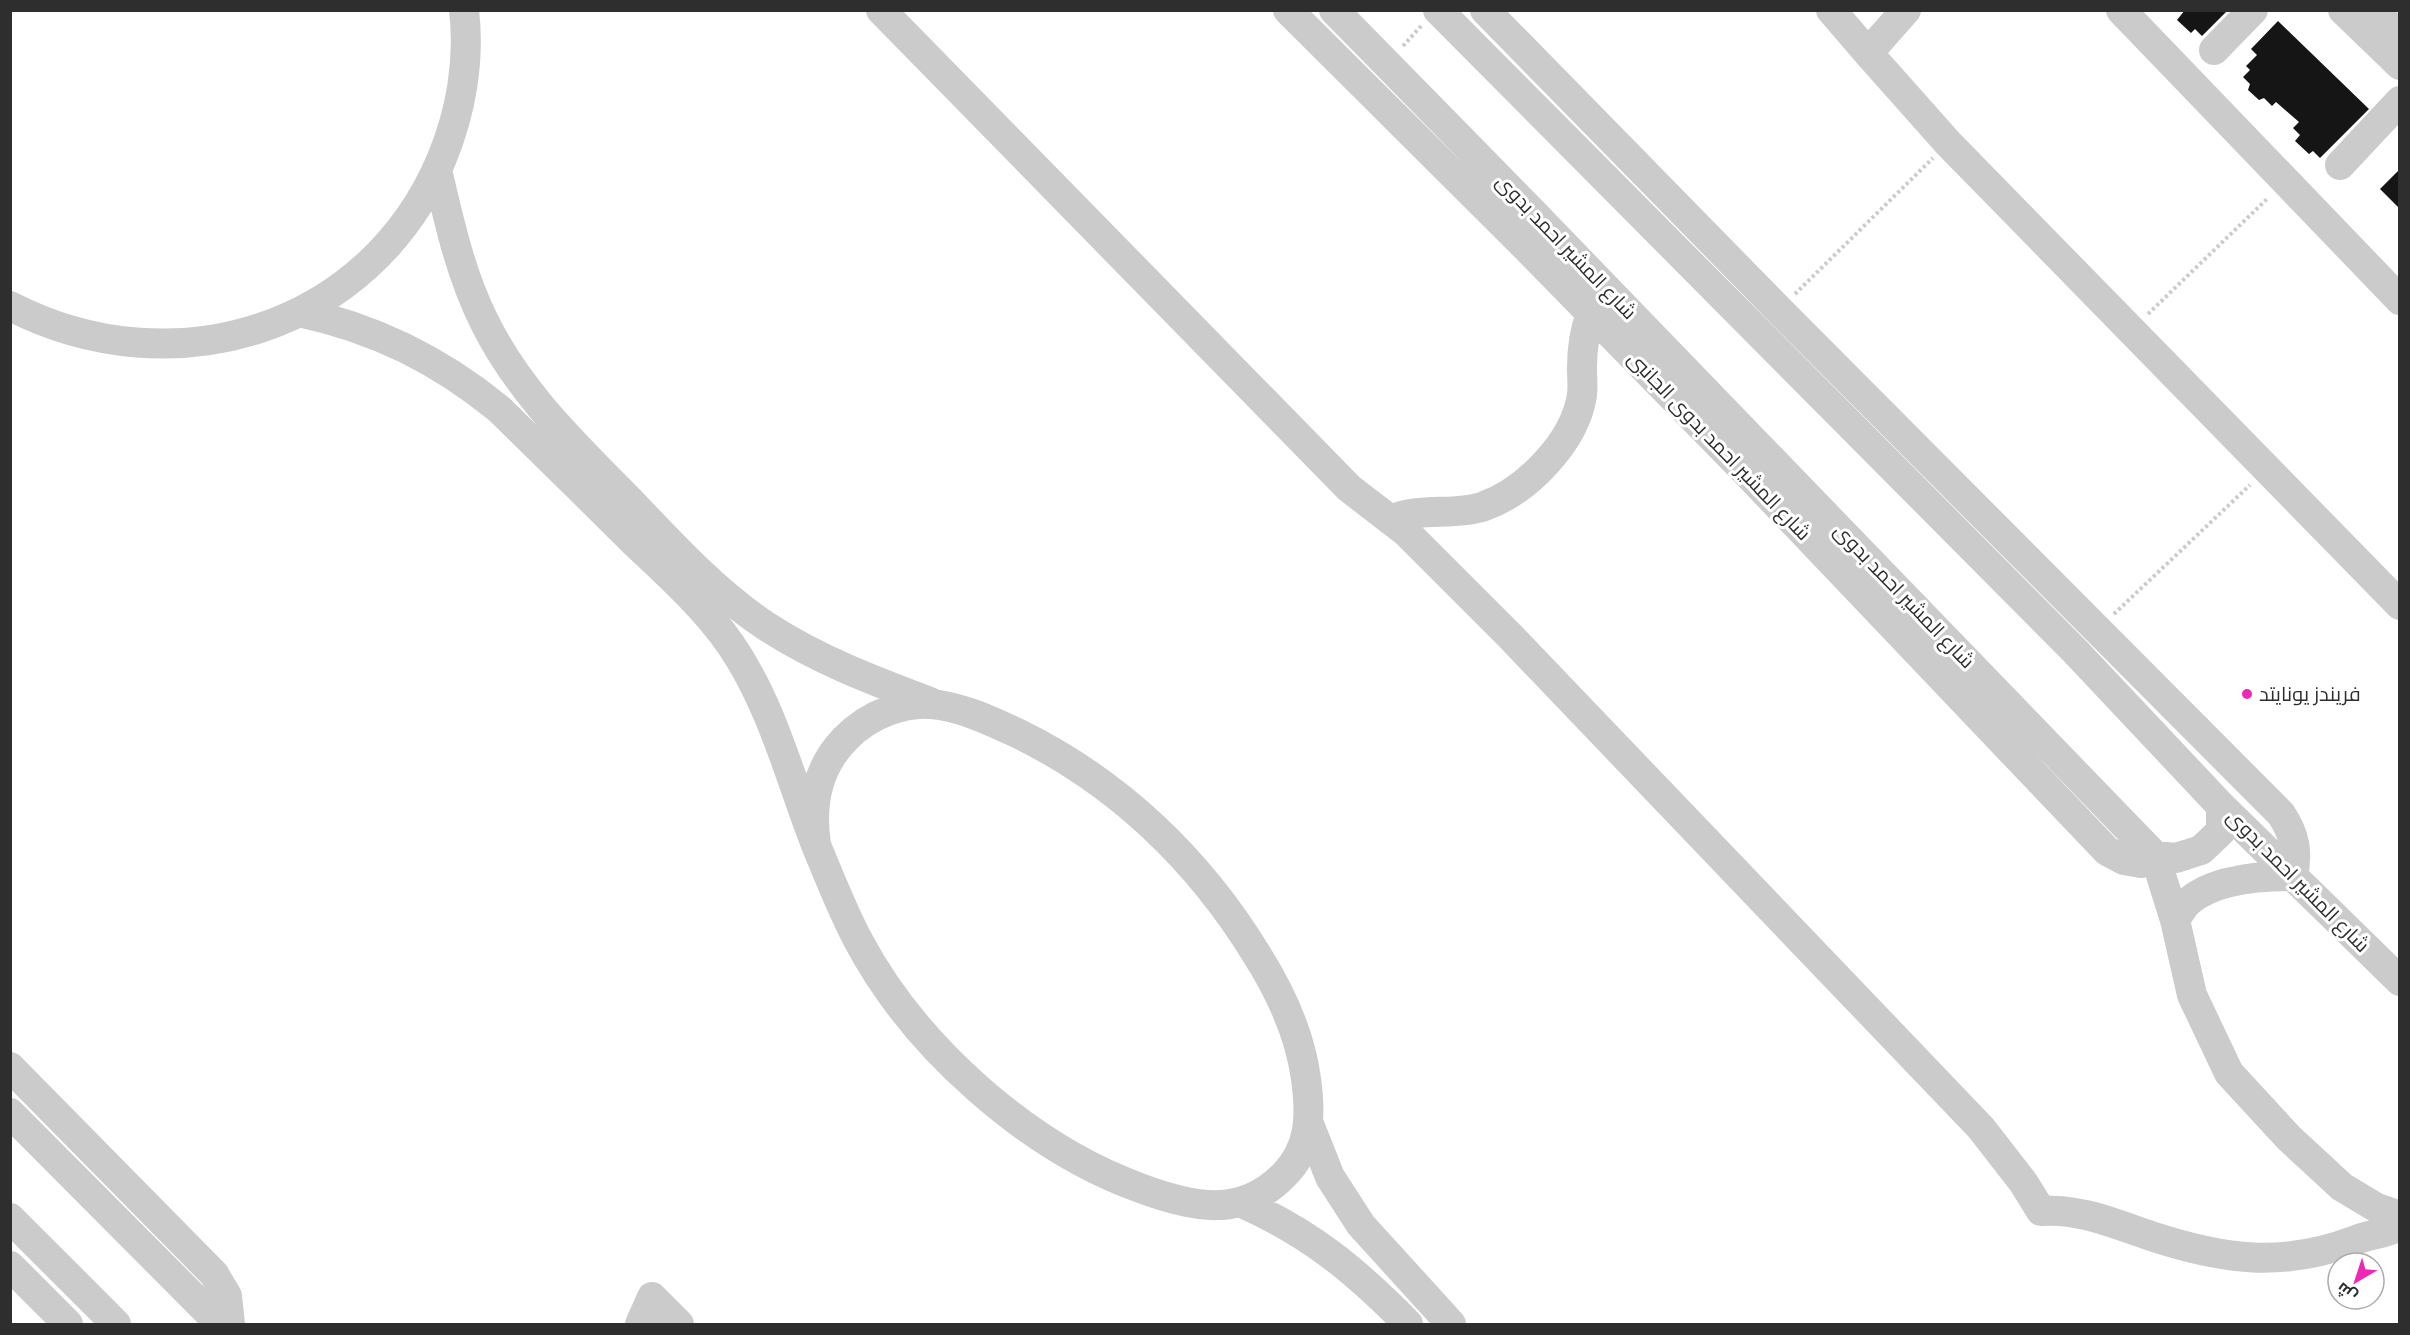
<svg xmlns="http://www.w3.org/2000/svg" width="2410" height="1335" font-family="Karla,Cairo,sans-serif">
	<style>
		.building { fill: #151515 }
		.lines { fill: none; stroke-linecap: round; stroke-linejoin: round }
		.path { stroke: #cbcbcb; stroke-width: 4; stroke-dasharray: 3 3; stroke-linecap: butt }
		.minor { stroke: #cbcbcb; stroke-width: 30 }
		.poi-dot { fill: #ee27b7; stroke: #fff; stroke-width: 2 }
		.labels { text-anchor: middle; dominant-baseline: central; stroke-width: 6; stroke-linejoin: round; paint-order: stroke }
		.street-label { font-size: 20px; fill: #2e2e2e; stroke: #fff }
		.poi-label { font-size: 20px; fill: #2e2e2e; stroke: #fff; text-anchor: start }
	</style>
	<rect width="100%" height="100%" fill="#fff"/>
	<path class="building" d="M2185,10H2228L2202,36L2195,29L2191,33L2177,20Z
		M2278,21L2369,109L2320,158L2313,151L2309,154L2295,141L2300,135L2293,128L2299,122L2276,102L2272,106L2264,98L2259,100L2248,90L2250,84L2243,77L2250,70L2246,66L2257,55L2251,49Z
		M2400,169V209L2380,189Z"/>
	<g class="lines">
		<path class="path" d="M1403,46L1422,25
			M1795,294L1933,158
			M2148,314L2268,198
			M2114,614L2250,485"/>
		<path class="minor" d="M881,10L1349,488L1406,532L1509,635L1981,1128L2023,1182L2041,1211C2079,1208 2115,1224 2151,1236C2224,1260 2283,1268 2356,1240C2371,1234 2385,1234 2400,1226
			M1288,10L1518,239L1747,473L2107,851L2124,860L2141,863L2155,856L2176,858L2201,850L2221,831V806
			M1334,10L1538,218L2155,856L2175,920L2192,995L2229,1073L2289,1138L2342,1187L2377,1208L2400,1216
			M1438,10L2075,651L2221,806L2400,981
			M1485,10L1779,310L2281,814C2295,835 2298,852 2293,876C2261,876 2215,879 2189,901C2183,906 2179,914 2175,920
			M1831,10L1868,53
			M1906,10L1868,53L1948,143L2400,605
			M2121,10L2400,300
			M2343,10L2400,65
			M2374,10L2400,37
			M2214,50L2253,10
			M2340,165L2400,101
			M437,170C449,221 460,273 484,321C519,393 577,447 632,503C674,547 715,592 766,626C816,659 874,681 930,702
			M10,306C173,390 370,330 442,158C461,112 470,60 464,10
			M299,312C375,328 439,360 499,409C544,453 588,496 632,540C667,573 704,606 731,645C772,705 790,778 816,845C829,876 842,910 858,940C914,1046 1027,1147 1140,1188C1191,1207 1242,1219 1284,1175C1311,1148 1311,1115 1306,1079C1300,1033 1281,993 1257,955C1199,860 1118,782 1017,733C993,722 966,709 939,705C906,699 868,715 845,739C817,768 810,805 816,844
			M1391,520C1418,507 1453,516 1482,507C1526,492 1575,442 1582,395C1583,387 1582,377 1582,368C1582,349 1584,332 1591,314
			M10,1067L214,1274L227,1296L230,1324
			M10,1113L220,1324
			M1309,1124L1330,1177L1361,1225L1451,1324
			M1240,1202C1310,1233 1355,1270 1408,1324
			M10,1218L116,1324
			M10,1266L68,1324
			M640,1324L652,1297L679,1324"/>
	</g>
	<circle class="poi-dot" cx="2247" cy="694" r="6"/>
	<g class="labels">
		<g class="street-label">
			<text transform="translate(1566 247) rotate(46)">شارع المشير احمد بدوى</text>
			<text transform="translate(1719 446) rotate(46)">شارع المشير احمد بدوى الجانبى</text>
			<text transform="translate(1904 596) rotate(46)">شارع المشير احمد بدوى</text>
			<text transform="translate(2298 881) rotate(45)">شارع المشير احمد بدوى</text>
		</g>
		<g class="poi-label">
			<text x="2259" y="694">فريندز يونايتد</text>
		</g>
	</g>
	<rect width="2410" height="1335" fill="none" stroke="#2e2e2e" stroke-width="24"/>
	<g transform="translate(2356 1281) rotate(219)"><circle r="28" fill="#ffffff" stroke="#ababab" stroke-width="1.5"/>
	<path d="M0-4.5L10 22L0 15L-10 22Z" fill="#ee27b7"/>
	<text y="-9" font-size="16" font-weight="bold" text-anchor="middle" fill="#2e2e2e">ش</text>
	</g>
</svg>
